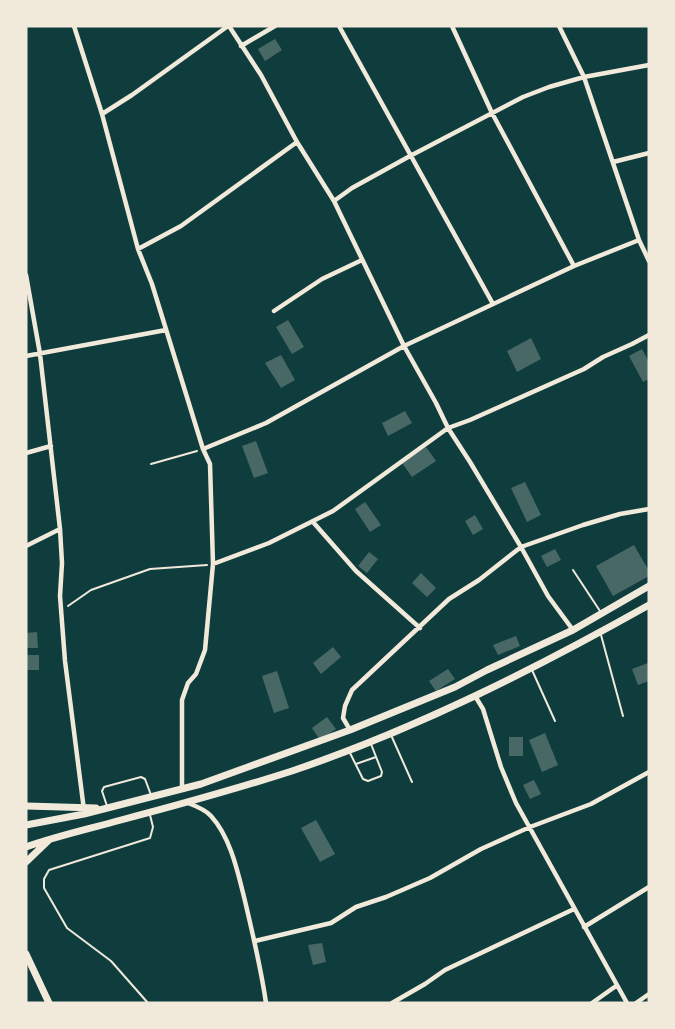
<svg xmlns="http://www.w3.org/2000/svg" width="675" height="1029" font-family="Quicksand,sans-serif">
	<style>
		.building { fill: #486865 }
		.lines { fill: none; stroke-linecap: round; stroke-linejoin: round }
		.path { stroke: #f1e9da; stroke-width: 2 }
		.service { stroke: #f1e9da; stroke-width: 2 }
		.minor { stroke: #f1e9da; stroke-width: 4.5 }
		.trunk { stroke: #f1e9da; stroke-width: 7 }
	</style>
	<rect width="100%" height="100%" fill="#0f3d3e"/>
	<path class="building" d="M275,39L282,50L265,61L258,49Z
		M288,320L304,347L292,354L276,327Z
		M531,338L541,359L517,372L507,351Z
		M642,349L649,362V379L643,382L629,356Z
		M281,355L295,380L281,388L265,363Z
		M405,411L412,423L388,436L382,423Z
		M256,441L268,473L254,478L242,446Z
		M426,447L436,461L412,477L402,463Z
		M525,482L541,515L527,522L511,488Z
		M365,502L381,525L370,532L355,509Z
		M475,515L483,529L473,535L465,521Z
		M634,545L649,571V576L613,596L596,566Z
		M555,549L561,560L547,567L541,556Z
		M369,552L378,559L367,573L358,566Z
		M421,573L436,588L427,597L412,583Z
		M37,632L38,648H26V633Z
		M516,636L520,646L498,655L493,645Z
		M333,647L341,657L321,674L313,663Z
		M26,655H39V670H26Z
		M648,663L649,681L638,685L632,669Z
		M448,669L455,679L436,691L429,681Z
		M277,671L289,708L274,713L262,676Z
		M327,717L336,729L320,740L312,728Z
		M545,733L558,765L542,772L529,740Z
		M509,737H523V756H509Z
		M534,780L541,794L530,799L523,785Z
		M316,820L335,854L320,862L301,828Z
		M322,943L326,962L313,965L308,945Z"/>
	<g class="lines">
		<path class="path" d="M151,464L197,451
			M68,606L91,590L150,569L207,565"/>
		<path class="service" d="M573,570L600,611
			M601,635L623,716
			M532,670L555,721
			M391,735L412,782
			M350,753L363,779L368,781L381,776L382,772L371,744
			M356,764L376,757
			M107,806L102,791L104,787L141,777L145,779L151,795
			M148,1003L111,961L67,928L44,888V879L49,870L150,838L153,827L150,815"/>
		<path class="minor" d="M74,26L102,114L138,249L152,284L203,449L210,464L213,564L205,650L196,674L188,683L182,700V789
			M229,26L261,75L297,142L334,201L404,346L436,403L448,428L470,462L521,547L548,596L573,630
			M339,26L493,304
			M452,26L492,113L574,266
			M241,46L275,26
			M102,114L132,95L228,26
			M613,162L649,153
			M334,201L352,188L410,156L523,97L549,87L584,77L559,26
			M639,240L649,261
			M138,249L181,226L297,142
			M26,275L40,354L60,529L62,563L60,596L65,661L84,810
			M274,311L322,279L362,260
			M26,356L166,330
			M203,449L266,423L404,346L574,266L639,240L584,77L649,65
			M26,453L51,446
			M313,522L356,571L420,628
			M26,546L60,529
			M213,564L269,543L333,511L448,428L470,420L584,369L603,357L632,344L649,335
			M475,696L483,709L501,767L516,803L627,1003
			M350,730L343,718L345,706L352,690L449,599L479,580L521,547L583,525L620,514L649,509
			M188,803C196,806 206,810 211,816C231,838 238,873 245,901C253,935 261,968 266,1003
			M584,927L649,887
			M255,941L331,923L356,907L386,897L430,878L481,849L530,827L591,804L649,772
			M392,1003L425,984L445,970L574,909
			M592,1003L616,986
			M636,1003L649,994"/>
		<path class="trunk" d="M26,806L96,808
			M26,825L84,814L201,784L350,730L455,687L487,670L573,630L649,586
			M26,847C57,836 89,829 121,820C178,805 236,789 292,771C416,729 535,669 649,605
			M26,862L49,840
			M26,954L49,1003"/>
	</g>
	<rect width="675" height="1029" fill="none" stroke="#f1e9da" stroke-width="55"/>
</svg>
